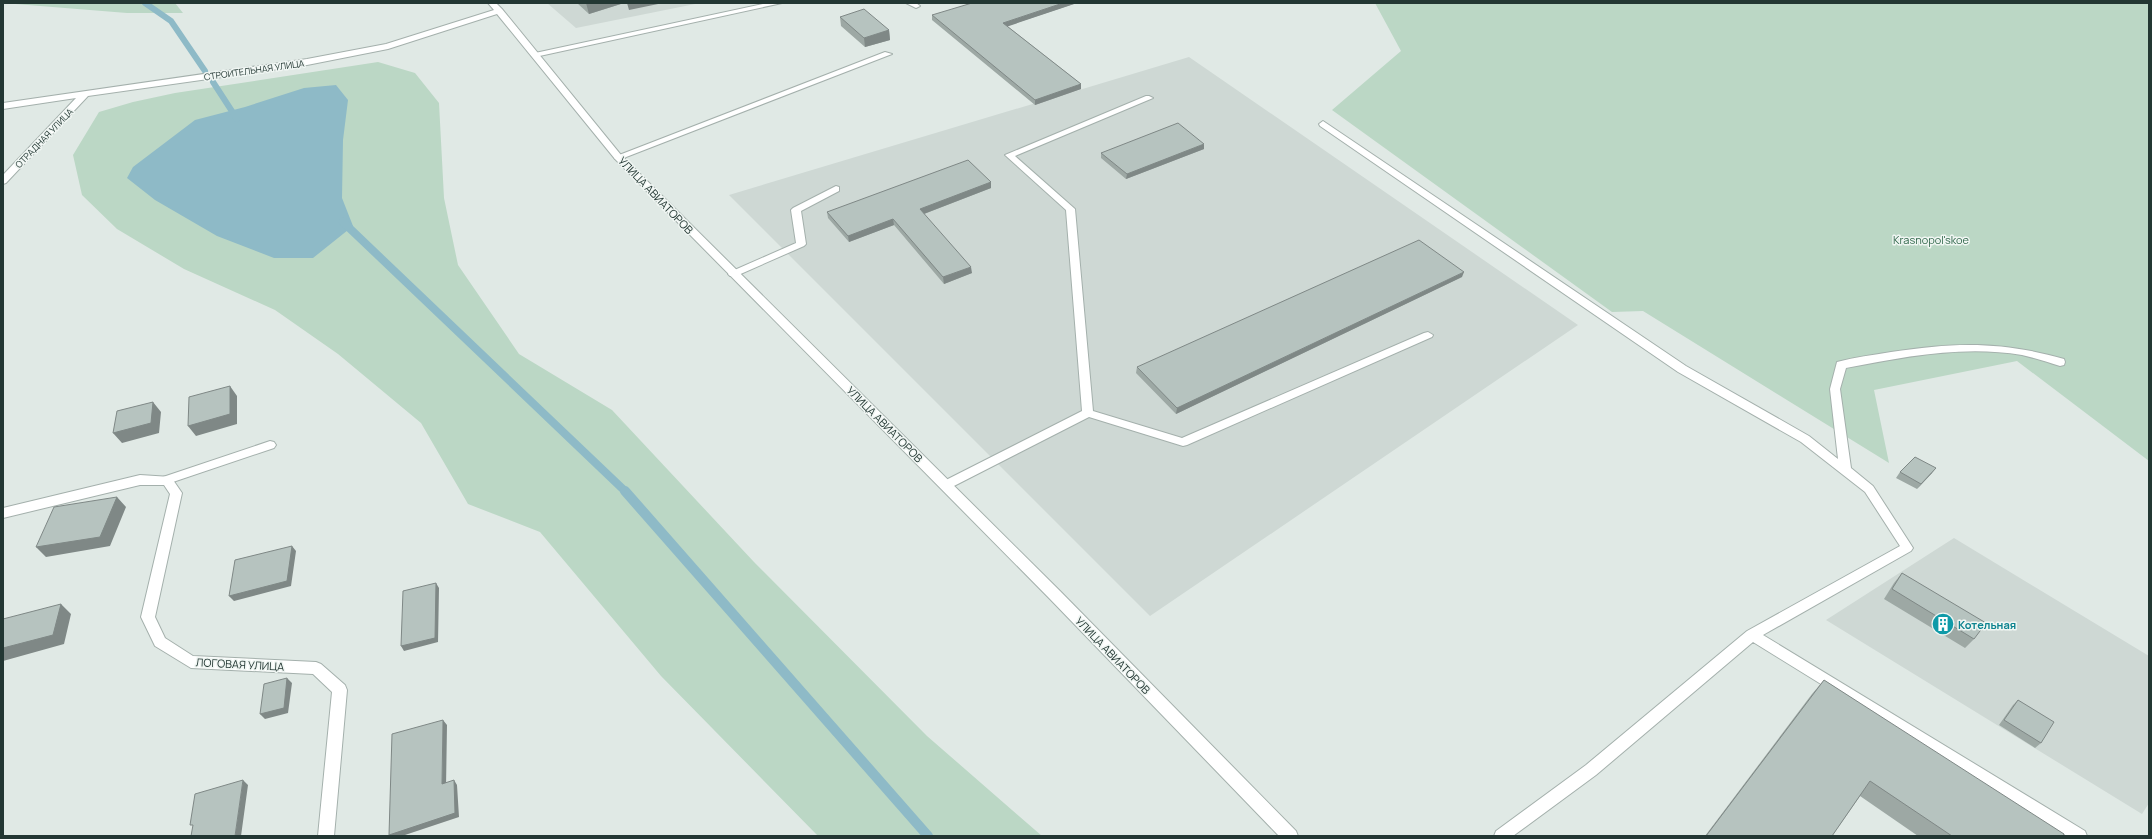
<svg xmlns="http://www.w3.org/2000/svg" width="2152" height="839" font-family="Manrope,sans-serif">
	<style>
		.built { fill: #ced8d4 }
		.green { fill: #bbd7c5 }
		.water { fill: #8ebac7 }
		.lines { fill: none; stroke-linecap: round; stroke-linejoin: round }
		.stream-far2 { stroke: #8ebac7; stroke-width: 6 }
		.stream-far1 { stroke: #8ebac7; stroke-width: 8 }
		.stream { stroke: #8ebac7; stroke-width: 10 }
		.lane-casing { stroke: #a4b0ac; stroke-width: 2 }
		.street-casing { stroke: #a4b0ac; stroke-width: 2 }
		.lane { fill: #fff; fill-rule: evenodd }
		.street { fill: #fff; fill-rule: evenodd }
		.wall { fill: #9da8a4 }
		.shaded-wall { fill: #7f8886 }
		.building { fill: #b6c3bf; stroke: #7f8886 }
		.labels { text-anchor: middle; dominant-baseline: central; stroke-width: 3; stroke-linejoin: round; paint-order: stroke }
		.far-street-label { font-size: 9px; fill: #233733; stroke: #f0f6f3 }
		.street-label { font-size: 11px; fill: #233733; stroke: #f0f6f3 }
		.park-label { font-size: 11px; fill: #32684c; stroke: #f0f6f3 }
		.culture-label { font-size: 11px; font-weight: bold; fill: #0d838f; stroke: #f0f6f3; text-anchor: start }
	</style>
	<rect width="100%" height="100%" fill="#e0e9e5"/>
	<path class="built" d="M547,3H700L576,28Z
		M1189,57L1578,325L1150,616L729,195Z
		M1954,538L2149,656V803L2142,814L1826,620Z"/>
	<path class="green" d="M3,3H175L183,13H127Z
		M1375,3H2149V461L2017,361L1874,390L1889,463L1643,311L1612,312L1332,110L1401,51Z
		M378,62L415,73L439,103L444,198L458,265L519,354L612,410L754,562L927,736L1042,836H818L661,676L540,532L468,504L421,423L338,354L275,310L184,269L117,229L82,195L73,155L99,112L133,102L175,93Z"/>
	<path class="water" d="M336,85L348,100L343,140L342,198L353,226L313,258H274L217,236L155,200L127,178L133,167L195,120L245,107L304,88Z"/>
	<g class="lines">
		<path class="stream-far2" d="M145,3L171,21L205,71
			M213,82L237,119"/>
		<path class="stream-far1" d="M343,222L626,492"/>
		<path class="stream" d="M625,491L928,836"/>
		<g class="lane-casing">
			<path id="lane" d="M768,3H782L535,57L531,55L535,53Z
				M906,3H916L920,6L916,8Z
				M885,52L892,54L621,159H615L614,157Z
				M1146,96H1149L1153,98L1015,156L1075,209L1093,411L1182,438L1424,333L1428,332L1433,335L1432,337L1187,445L1183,446L1089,417L950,488H942L940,485L942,482L1082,411L1066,210L1005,155Z
				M1323,121L1686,366L1809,436L1838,459L1830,389L1837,362C1855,357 1873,355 1891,352C1956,342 2001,341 2064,359L2065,362L2064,365L2060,366C2047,362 2035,358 2022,355C1963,345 1903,357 1846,368L1840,389L1851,468L1873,486L1913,548L1911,551L1763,635L2085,831L2087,836H2067L1753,642L1596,775L1513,836H1494L1496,831L1586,765L1747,631L1900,546L1865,492L1801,442L1678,372L1320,126L1319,124Z
				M836,186L839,187V191L801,211L806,244L804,246L736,276H730L728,274L730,272L796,243L791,210L793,208Z
				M270,441L274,442L276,445L274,448L167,484L163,483L161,480L163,477Z"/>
		</g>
		<g class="street-casing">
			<path id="street" d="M488,3H496L502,9L621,155L1060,591L1296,831L1298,836H1279L1050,599L615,159L497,14L388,49L307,65L88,96L6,183L3,184V175L76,98L3,109V103L307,59L386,44L494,10Z
				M140,475L171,477L182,493L155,617L165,638L193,656L316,662L321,664L345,685L347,690L334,836H318L332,692L313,674L191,668L155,646L141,617L170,494L164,485H140L3,518V508Z"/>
		</g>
		<use href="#lane" class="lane"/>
		<use href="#street" class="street"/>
	</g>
	<path class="wall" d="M577,3H624L589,14Z
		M1077,3L1007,26L1081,84V89L1035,105L932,20V15Z
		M840,17L889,30L890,40L865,47L841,26Z
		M1204,149L1126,179L1101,158V153Z
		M991,182V188L924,214L972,273L944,284L894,225L849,242L828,218L827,212Z
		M1462,277L1176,414L1136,373L1137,367Z
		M1900,472L1932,473L1917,489L1896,478Z
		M1902,573L1974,639L1965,648L1884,599L1894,583Z
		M1824,680L2063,836H1918L1860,796L1832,836H1705L1812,694Z
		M2018,700L2041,743L2035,748L1999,725L2013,705Z"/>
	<path class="shaded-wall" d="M586,3H624L589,14Z
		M627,3H663L629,10Z
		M1063,3H1077L1003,28V23Z
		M889,30L890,40L865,47L864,38Z
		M1081,84V89L1035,105V100Z
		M1204,144V149L1126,179L1127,174Z
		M991,182V188L921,215L920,209Z
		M893,219L894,225L849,242L848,236Z
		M971,267L972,273L944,284L943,277Z
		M1464,272L1462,277L1176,414L1177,408Z
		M230,386L237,396V424L196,436L188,426Z
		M153,402L161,412L159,433L122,443L113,433Z
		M1936,468L1932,473L1917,489L1921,484Z
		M117,497L126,507L110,546L46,557L36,547Z
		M292,546L296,551L291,586L234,601L229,596Z
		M436,583L439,588L438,642L404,651L401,646Z
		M61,604L71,614L64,644L3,661V648Z
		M287,678L292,683L288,713L265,719L260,714Z
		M443,720L447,725L446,788L442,784Z
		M243,780L248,785L241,836H235Z
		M454,780L457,785L459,817L402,836H390L389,835Z"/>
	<path class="building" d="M972,3H1063L1003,23L1081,84L1035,100L932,15Z
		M864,9L889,30L864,38L840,17Z
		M1178,123L1204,144L1127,174L1101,153Z
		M968,160L991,182L920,209L971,267L943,277L893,219L848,236L827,212Z
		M1419,240L1464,272L1177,408L1137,367Z
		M230,386V414L188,426L189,397Z
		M153,402L151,423L113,433L117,411Z
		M1915,457L1936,468L1921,484L1900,472Z
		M117,497L100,537L36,547L54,507Z
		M292,546L287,581L229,596L235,560Z
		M1902,573L1986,623L1974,639L1892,589Z
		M436,583L435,638L401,646L403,591Z
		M61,604L53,635L3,648V619Z
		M287,678L284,708L260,714L264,684Z
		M1824,680L2064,834L2063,836H1952L1870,781L1832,836H1706Z
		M2018,700L2054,722L2041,743L2004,720Z
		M443,720L442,784L454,780L455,813L389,835L392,734Z
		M243,780L235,836H191L193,825H190L195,794Z"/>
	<defs>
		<g id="building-disc" transform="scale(1.15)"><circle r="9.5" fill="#0f9aa8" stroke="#f0f6f3"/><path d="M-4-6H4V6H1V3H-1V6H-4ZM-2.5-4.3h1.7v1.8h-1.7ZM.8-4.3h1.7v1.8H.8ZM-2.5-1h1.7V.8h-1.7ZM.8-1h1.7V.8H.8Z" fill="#fff"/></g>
	</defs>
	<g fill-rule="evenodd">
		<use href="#building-disc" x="1943" y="624"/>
	</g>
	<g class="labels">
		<g class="far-street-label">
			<text transform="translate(254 70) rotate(-8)">СТРОИТЕЛЬНАЯ УЛИЦА</text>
			<text transform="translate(44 138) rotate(-46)">ОТРАДНАЯ УЛИЦА</text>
		</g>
		<g class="street-label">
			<text transform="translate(656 195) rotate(46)">УЛИЦА АВИАТОРОВ</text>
			<text transform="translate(885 424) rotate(45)">УЛИЦА АВИАТОРОВ</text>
			<text transform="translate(1113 655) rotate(46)">УЛИЦА АВИАТОРОВ</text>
			<text transform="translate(240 664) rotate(3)">ЛОГОВАЯ УЛИЦА</text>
		</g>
		<g class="park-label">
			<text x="1931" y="239">Krasnopol'skoe</text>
		</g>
		<g class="culture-label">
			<text x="1958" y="624">Котельная</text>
		</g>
	</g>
	<rect width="2152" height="839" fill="none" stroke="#233733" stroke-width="8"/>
</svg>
